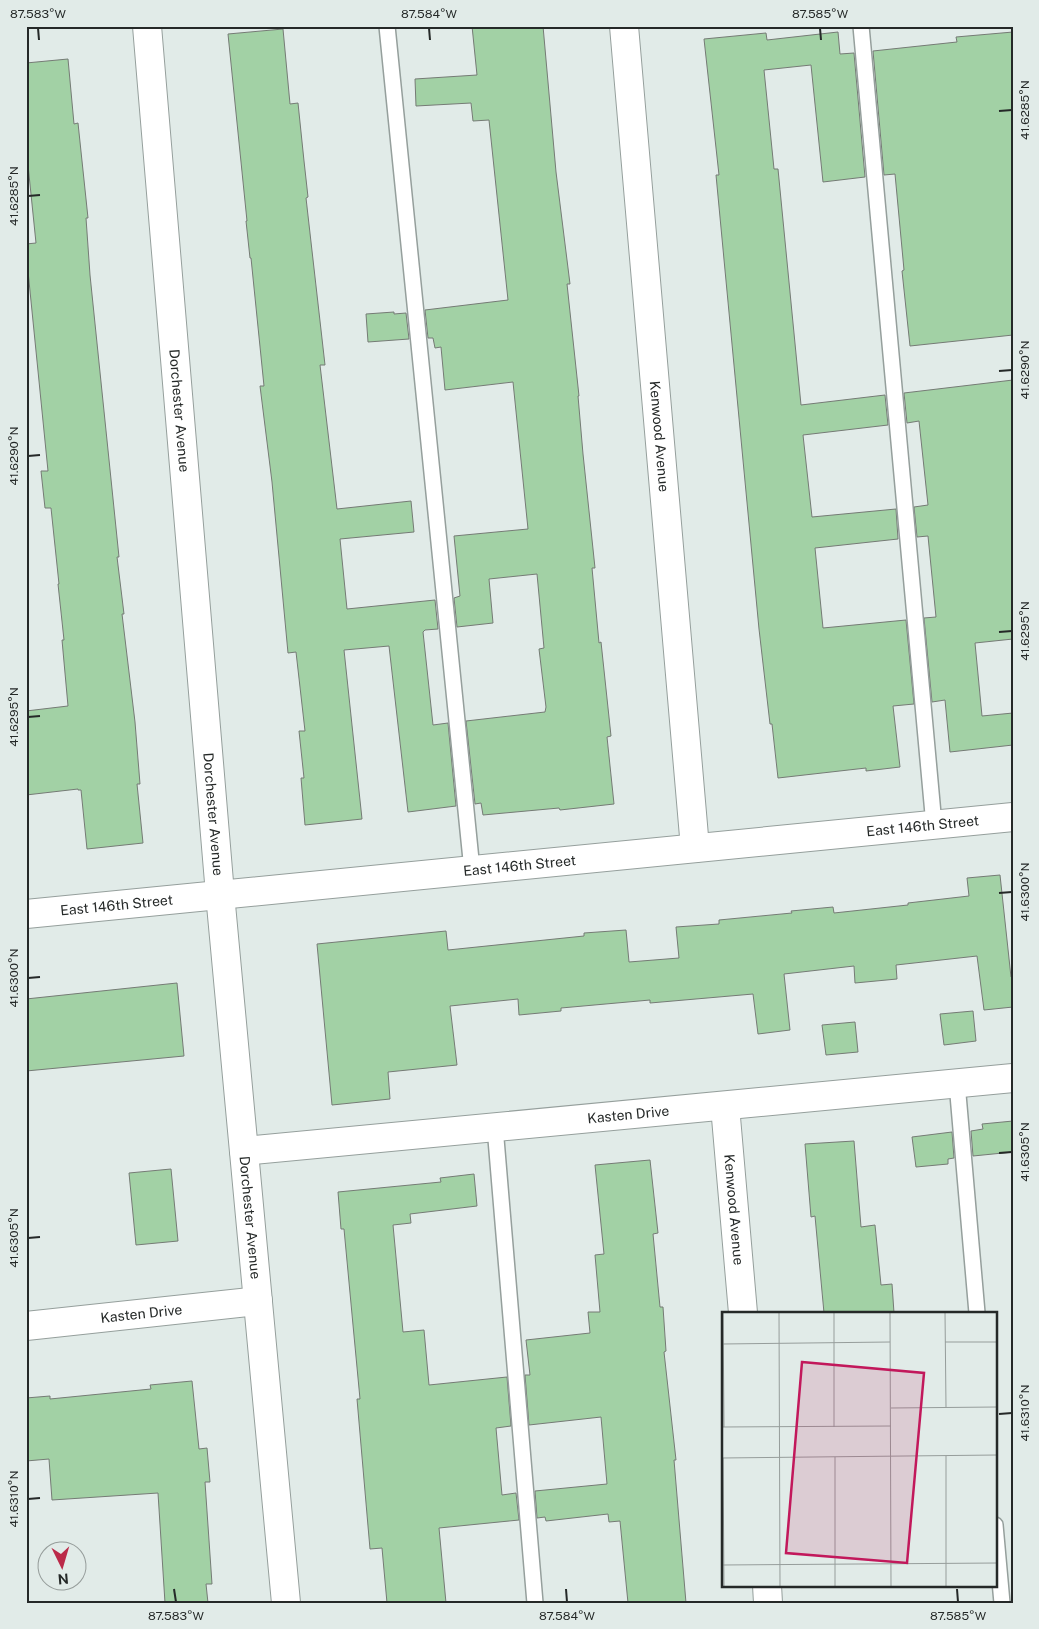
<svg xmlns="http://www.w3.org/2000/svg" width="1039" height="1629" font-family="'Public Sans',sans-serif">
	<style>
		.building { fill: #a2d1a5; stroke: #757b75 }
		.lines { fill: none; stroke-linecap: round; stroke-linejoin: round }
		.service-casing { stroke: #959f9c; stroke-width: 18 }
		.minor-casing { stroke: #959f9c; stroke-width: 30 }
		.service { stroke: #fff; stroke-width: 15 }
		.minor { stroke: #fff; stroke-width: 28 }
		.ticks { fill: none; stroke: #252928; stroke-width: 2 }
		.labels { text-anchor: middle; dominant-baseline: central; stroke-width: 4; stroke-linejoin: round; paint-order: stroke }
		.street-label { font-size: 14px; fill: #252928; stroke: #e1ebe8 }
		.inset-road { fill: none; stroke: #969d9b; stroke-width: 1 }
		.view { fill: #c2185b; fill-opacity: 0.15; stroke: #c2185b; stroke-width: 2.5 }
		.inset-edge { fill: none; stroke: #252928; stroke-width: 2.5 }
		.neatline { fill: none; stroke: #252928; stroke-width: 2 }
		.ticks-label { font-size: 12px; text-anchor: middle; fill: #252928 }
	</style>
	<rect width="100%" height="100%" fill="#e1ebe8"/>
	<path class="building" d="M472,26H543L556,172L570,284H567L579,396H578L583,454L595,568H592L599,643L601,642L611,736L607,737L614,804L560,810L559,808L483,815L481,803L475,804L466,721L545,712L546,707L539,649L544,648L537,574L489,579L493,623L457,627L454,598L460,596L454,536L528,529L513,382L445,390L441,347L435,348L433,338H428L425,310L508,300L489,120L473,121L471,103L416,106L415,79L477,75Z
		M283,29L290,104L298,103L304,161L308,197L306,198L325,365H320L337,509L411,501L414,532L340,539L347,609L435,600L438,629L425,630L423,632L433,725L448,723L456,806L408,812L389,646L344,650L362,819L305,825L301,778H304L299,731H305L296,652L288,653L272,482L260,386H264L251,258H250L246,221H247L228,34Z
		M838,32L840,54L854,53L865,177L823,182L811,65L764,70L774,169H778L801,405L885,395L888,425L803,435L812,517L896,509L898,539L815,548L823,628L906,620L914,704L893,706L900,767L866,771V768L778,778L772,724H770L759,629L716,175H719L704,39L766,33L767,40Z
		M1013,32V335L910,346L902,271L904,270L895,174L884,175L873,51L957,42L956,37Z
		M68,59L74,124L78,123L88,218H86L90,275L119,557H117L124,614H122L135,722L140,784H137L143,843L87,849L81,790H78V789L26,795V711L68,706L62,640H64L58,584H59L51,508H45L41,471H48L26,251V244L36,243L28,165H26V63Z
		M394,312V314L406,313L409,339L368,342L366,314Z
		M1013,380V639L975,643L982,716L1013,713V745L950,752L945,700L932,702L924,618L936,617L928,536L917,537L914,507L928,505L919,421L907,423L904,393Z
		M1000,875L1011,977H1013V1007L984,1010L977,956L896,965L897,979L855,983L854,966L784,974L790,1030L758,1034L753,994L650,1003V1000L561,1008V1011L519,1015L518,999L450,1006L457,1065L388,1072L390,1099L332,1105L317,944L446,931L448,950L584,936V933L626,930L629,962L679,958L676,927L719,924V920L792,913L791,911L833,907L834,913L908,905V903L969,896L967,878Z
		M177,983L184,1056L26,1071V999Z
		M973,1011L976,1041L944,1045L940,1014Z
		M855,1022L858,1052L826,1055L822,1025Z
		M1013,1121V1152L973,1156L971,1131L983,1129L982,1124Z
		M952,1132L954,1158L948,1159V1164L916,1167L912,1137Z
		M854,1141L861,1227L875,1225L881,1285L892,1284L894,1313H824L815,1216L811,1217L805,1144Z
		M650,1160L658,1233L653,1234L660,1307H663L666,1351L664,1352L676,1460H674L686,1603H628L620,1521L609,1522L608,1514L546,1521L545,1517L537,1518L535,1491L607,1484L601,1417L529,1425L525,1375H530L526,1340L590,1333L588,1312H600L595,1255L604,1254L595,1165Z
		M171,1169L178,1241L136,1245L129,1173Z
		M474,1174L477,1206L410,1214L411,1223L393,1225L403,1332L424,1330L429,1385L507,1377L511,1426L496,1428L502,1495L516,1493L519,1520L439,1528L446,1603H387L382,1548L370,1549L357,1399H360L353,1325L344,1229H341L338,1192L441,1182L440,1178Z
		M192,1381L199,1449L207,1448L210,1482H205L212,1584H206L208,1603H165L158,1493L52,1500L49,1459L26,1461V1398L50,1396V1399L151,1389L150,1385Z"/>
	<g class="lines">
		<g class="service-casing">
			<path id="service" d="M387,26L472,870
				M861,26L934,825
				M957,1083L977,1313
				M495,1127L535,1603
				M995,1525L1002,1603"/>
		</g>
		<g class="minor-casing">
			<g id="minor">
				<path id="s1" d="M147,26L220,894L286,1603"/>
				<path id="s2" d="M624,26L695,848"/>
				<path id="s3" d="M26,914L1013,817"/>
				<path id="s4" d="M725,1106L743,1313"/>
				<path id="s5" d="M244,1151L1013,1078"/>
				<path id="s6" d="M26,1326L258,1301"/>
				<path d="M767,1585L768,1603"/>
			</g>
		</g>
		<use href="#service" class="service"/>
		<use href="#minor" class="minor"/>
	</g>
	<path class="ticks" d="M38,28L39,40M429,28L430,40M820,28L821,40M999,111L1012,110M28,196L40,195M999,371L1012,370M28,456L40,455M999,632L1012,631M28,717L40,716M999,893L1012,892M28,978L40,977M999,1153L1012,1152M28,1238L40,1237M999,1414L1012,1413M28,1499L40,1498M174,1589L176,1602M566,1589L567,1602M957,1589L958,1602"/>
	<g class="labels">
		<g class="street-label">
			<text stroke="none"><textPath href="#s1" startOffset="386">Dorchester Avenue</textPath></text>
			<text stroke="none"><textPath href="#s2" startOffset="412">Kenwood Avenue</textPath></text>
			<text stroke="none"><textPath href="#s1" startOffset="791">Dorchester Avenue</textPath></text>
			<text stroke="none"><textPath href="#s3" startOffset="901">East 146th Street</textPath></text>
			<text stroke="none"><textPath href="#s3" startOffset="496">East 146th Street</textPath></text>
			<text stroke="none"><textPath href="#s3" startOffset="91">East 146th Street</textPath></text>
			<text stroke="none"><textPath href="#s5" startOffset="386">Kasten Drive</textPath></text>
			<text stroke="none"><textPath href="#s4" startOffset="104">Kenwood Avenue</textPath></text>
			<text stroke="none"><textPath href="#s1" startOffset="1196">Dorchester Avenue</textPath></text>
			<text stroke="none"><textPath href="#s6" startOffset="116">Kasten Drive</textPath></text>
		</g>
	</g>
	<g transform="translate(722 1312)">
		<rect width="275" height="275" fill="#e1ebe8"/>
		<path class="inset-road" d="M1,0L2,115M57,0L58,275M112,0V115M168,0L169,275M223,0L224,95M223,30H275M0,32L168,30M169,96L275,95M0,115L169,114M224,144V275M113,145V275M0,146L275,143M1,146L2,275M0,253L275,251"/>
		<path class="view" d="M80,50L202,61L185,251L64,241Z"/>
		<rect width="275" height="275" class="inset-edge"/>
	</g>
	<rect width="1039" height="1629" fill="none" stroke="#e1ebe8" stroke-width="55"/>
	<g transform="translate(62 1566) rotate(175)"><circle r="24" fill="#e1ebe8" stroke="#969d9b"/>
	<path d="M0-4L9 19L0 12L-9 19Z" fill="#bb2a49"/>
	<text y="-8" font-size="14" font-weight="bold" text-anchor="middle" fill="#252928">N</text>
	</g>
	<rect x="28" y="28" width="984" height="1574" class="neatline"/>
	<g class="ticks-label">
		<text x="38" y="18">87.583°W</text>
		<text x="429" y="18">87.584°W</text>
		<text x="820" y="18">87.585°W</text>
		<text transform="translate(1025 110) rotate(-90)" y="4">41.6285°N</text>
		<text transform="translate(14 196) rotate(-90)" y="4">41.6285°N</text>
		<text transform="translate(1025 370) rotate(-90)" y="4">41.6290°N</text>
		<text transform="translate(14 456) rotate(-90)" y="4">41.6290°N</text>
		<text transform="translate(1025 631) rotate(-90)" y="4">41.6295°N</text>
		<text transform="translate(14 717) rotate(-90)" y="4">41.6295°N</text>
		<text transform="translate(1025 892) rotate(-90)" y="4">41.6300°N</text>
		<text transform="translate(14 978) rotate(-90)" y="4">41.6300°N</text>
		<text transform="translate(1025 1152) rotate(-90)" y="4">41.6305°N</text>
		<text transform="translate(14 1238) rotate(-90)" y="4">41.6305°N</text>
		<text transform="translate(1025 1413) rotate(-90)" y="4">41.6310°N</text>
		<text transform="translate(14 1499) rotate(-90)" y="4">41.6310°N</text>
		<text x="176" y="1620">87.583°W</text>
		<text x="567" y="1620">87.584°W</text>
		<text x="958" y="1620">87.585°W</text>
	</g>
</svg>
